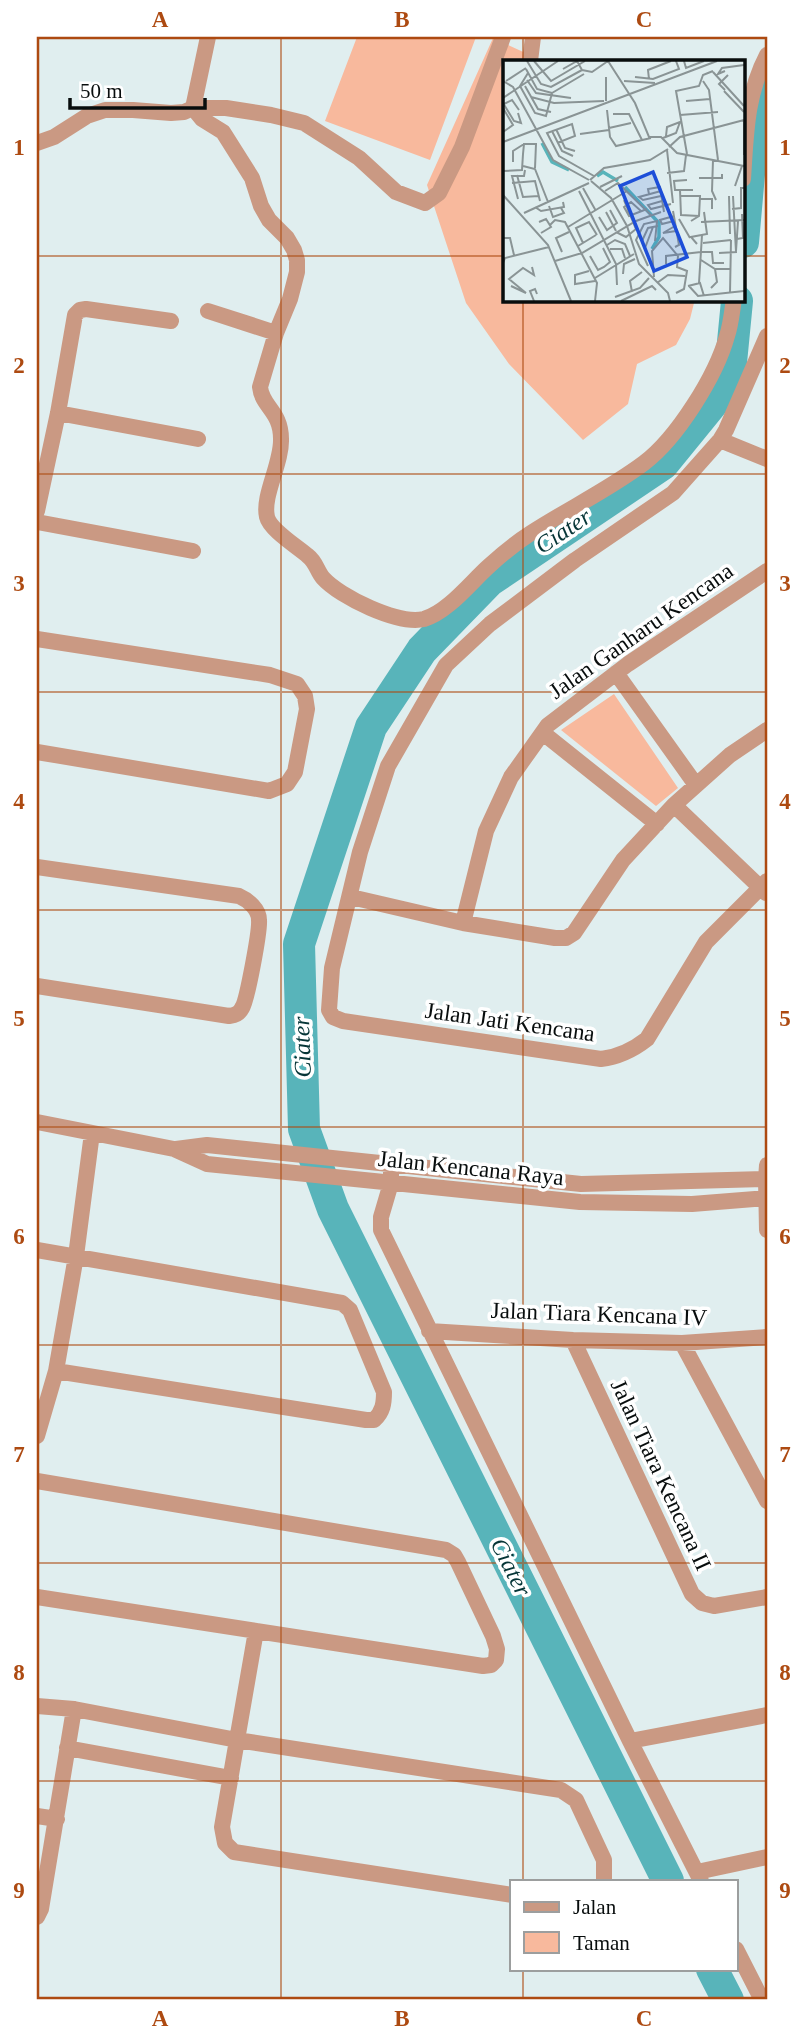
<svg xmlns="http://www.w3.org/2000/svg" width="804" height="2037" font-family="'Times New Roman',serif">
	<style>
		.green { fill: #f8b99d }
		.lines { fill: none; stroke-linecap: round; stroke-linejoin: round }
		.river { stroke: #58b4ba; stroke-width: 32 }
		.minor { stroke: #ca9983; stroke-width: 16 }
		.grid { fill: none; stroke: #ad4a11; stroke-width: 2; stroke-opacity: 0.55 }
		.labels { text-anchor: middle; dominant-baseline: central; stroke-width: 7; stroke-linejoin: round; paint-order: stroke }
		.street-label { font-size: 23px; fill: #080d0d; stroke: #fff }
		.water-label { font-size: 24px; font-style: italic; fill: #063537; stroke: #fff }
		.inset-river { fill: none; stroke: #58b4ba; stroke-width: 3.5 }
		.inset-road { fill: none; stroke: #8a9495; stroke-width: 2 }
		.view { fill: #1d4ed8; fill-opacity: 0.15; stroke: #1d4ed8; stroke-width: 3.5 }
		.inset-edge { fill: none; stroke: #080d0d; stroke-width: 3.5 }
		.neatline { fill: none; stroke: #ad4a11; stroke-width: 2.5 }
		.grid-label { font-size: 23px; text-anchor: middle; font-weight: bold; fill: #ad4a11 }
	</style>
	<rect width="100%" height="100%" fill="#e0eeef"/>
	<path class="green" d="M357,37H476L430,160L325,121Z
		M493,38L543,61H505V299H695L690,319L676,345L637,364L628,404L583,440L509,364L466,303L427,185Z
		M614,694L678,788L656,806L561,730Z"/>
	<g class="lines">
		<path class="river" d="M743,242L753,129L767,90
			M668,1881L333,1209L304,1129L299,944L371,727L422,650L489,581L663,464L729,383L737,301
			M712,1969L728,2000"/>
		<path class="minor" d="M208,37L193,108L202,119L223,132L252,178L261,206L269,220L287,238L294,250L297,260V272L290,299L276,333L260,387C262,407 281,411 281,439C282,463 262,496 267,517C270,530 298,547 308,556C316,562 317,571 323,578C340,597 398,625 424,619C448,612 471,582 489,566C502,554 517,542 531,533C568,509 608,490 644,463C677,438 716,376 727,336C731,324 732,311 734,299
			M530,61L533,37
			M37,143L54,137L87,116L105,110H133L171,113L184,112L193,108H226L271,115L304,123L359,158L396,192L425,203L439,193L462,147L503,37
			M743,179C746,135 746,95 767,55
			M208,311L276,333
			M767,336L726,430L720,440L673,493L575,560L490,624L446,665L388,766L360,852L332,968L329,1010L333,1017L343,1021L601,1059C619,1057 633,1050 647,1039L706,942L767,881
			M58,413L198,439
			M720,440L767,459
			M37,511L58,413L75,315L80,310L86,309L171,321
			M37,522L193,551
			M37,639L270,675L297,684L305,696L307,709L295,772L287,784L269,791L37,752
			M616,673L696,785
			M543,733L657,824
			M674,805L766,893
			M37,867L239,896C248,900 259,909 259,920C260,931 247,1001 242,1008C239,1014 235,1015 229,1016L37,986
			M351,897L463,923L555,938H566L574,933L623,860L674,805L730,755L767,730
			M463,923L486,831L511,777L548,725L628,664L767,571
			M37,1122L174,1149L207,1164L580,1202L692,1204L767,1198
			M176,1149L207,1145L581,1184L767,1179
			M391,1164V1183L381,1217V1230L630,1741L701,1881
			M767,1165L766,1179L767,1230
			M37,1250L342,1303L350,1310L384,1392C384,1403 383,1412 374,1420H366L56,1371
			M429,1331L573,1340L682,1343L767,1337
			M573,1340L692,1594L702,1603L714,1606L767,1597
			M682,1343L767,1501
			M37,1436L56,1371L76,1256L92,1133
			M37,1481L446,1550L454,1555L458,1562L493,1636L497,1649L496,1660L491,1665L483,1666L37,1597
			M37,1706L74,1709L237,1740L256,1631
			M630,1741L767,1715
			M67,1748L231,1778
			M37,1816L57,1819
			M697,1872L767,1857
			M512,1895L234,1852L225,1843L222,1827L237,1740L561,1790L576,1800L604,1860V1881
			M37,1917L41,1909L74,1709
			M736,1949L762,2000"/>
	</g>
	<path class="grid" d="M281,37V2000M523,37V61M37,256H505M743,256H767M523,299V1881M37,474H767M37,692H767M37,910H767M37,1127H767M37,1345H767M37,1563H767M37,1781H767M523,1969V2000"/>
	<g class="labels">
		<g class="street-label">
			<text transform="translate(641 631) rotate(-35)">Jalan Ganharu Kencana</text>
			<text transform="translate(510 1022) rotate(8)">Jalan Jati Kencana</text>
			<text transform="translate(471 1168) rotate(6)">Jalan Kencana Raya</text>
			<text transform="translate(599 1314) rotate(2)">Jalan Tiara Kencana IV</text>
			<text transform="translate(661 1475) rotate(65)">Jalan Tiara Kencana II</text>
		</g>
		<g class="water-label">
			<text transform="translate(563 531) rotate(-34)">Ciater</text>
			<text transform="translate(302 1047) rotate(-92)">Ciater</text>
			<text transform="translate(511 1567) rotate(63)">Ciater</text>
		</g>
	</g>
	<g transform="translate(503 60)">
		<rect width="242" height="242" fill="#e0eeef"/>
		<path class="inset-river" d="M39,83L49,102L66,110M94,116L100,112L115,121M122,127L156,163V177L149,189"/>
		<path class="inset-road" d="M24,1L38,24L48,27L79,10M31,1L48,21L82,1M105,1L132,43L146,77H158L174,93L241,106M181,1L183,8L201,1M23,9L34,29L49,33M60,9L74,1L79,10M79,10L89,12L105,1M222,11L215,14L219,8L241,5M210,12L241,46M25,13L17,26L32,53L43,56L49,33M103,17V41M132,17L150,19L176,9L173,1M146,19L145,10L168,1M24,20L33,33L68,38M0,21L10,27L50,100L86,120M3,21L23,8M121,21L152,23M200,21L206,30L215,100M22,26L35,49L48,52M222,30L216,24L225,15M221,31L241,52M49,33L81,14M28,37L51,43L101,41M0,38L55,1M183,41L207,39M0,43L11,61L18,63L15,53M1,44L9,40L16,50M0,48L10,65L0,72M104,50L107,77L113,86L148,78M110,54H126L139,80M177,55L215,52M241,60V95M106,68L128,63M53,69L62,88L72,91M49,71L59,91L70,96M77,74L106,70M160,78L173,73L177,62L164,67L163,76M0,82L214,1M54,83L72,76L69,64L44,73L56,96L91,116M166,87L177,77L241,60M164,90L170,143M20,94L21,84H33L32,108M184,94L173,31L196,26L200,15L210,11M210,100L209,131L213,140M10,102V91L21,84M20,106L32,109L45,142M0,111L19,110L20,94M164,113L181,111L183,95M14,115L20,137L36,136M196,118H219V114M87,120L101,108L147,100L165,89M184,120L171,121L172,130H190M88,121L108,138L124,166L136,204L165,233L167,241M9,123L32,121L37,141M232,126L239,106M97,127L119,116M80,128L93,151M177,130L178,155L196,156M76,131L113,204L114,225M102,131L115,123L148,155M158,131L136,137L140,140L158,136M146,134L145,129L157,127L161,152M0,135L45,185L68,241M177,136H197L196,156L188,161M226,136L227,174M15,139L9,116H21L22,110M197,139H209V149M159,141L145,145L148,149L168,144M46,146L50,157L61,153L58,148M32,147L38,151L61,147L60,142M229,149L238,148V128H241M138,151L128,142L121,147L126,156L144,149M170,151L176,185L172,187M103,152L113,171M21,153L86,123M96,157L104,170L114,163L107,150M176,159L187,178M171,161L159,164L157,160L171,156M36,162L43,159L48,167L38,173M198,162L241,160M47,165L52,160L62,162L94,223L92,241M172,166L160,173L173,171M65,167L124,131M113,172L123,177L133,169L121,140M0,178H7L11,195M234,179L240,178L239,154M80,183L73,168L86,162L94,175M200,183L228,180M194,184L188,177L204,174L201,152M104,185L112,180L122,184L127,196M75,186L93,175M142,188L150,167M107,189H119L122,198M143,191L139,181L145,168L155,166M233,191L235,161M59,192L53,178L66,172M198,192H209L210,203H221M216,193L233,192L230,136M87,196L95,210L101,207L107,202L100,188M198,200L212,209H227M52,201L79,193L133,161L158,152M0,203L2,198L46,187M163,204V196L198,192M145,206L133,180L141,164L154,161L152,181M86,211L72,215V224L92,221M120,214L121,204L132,199M151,217L149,191L160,178L175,196L174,207L184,211L181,229L173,233M92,218L131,194M154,223L165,215L182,216M196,223L199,175M8,226L23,233L6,219L20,208L31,215L29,207M185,226L197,223L201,236M186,226L195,236L241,231M208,228L214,222L212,209M129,232L127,221L139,212M227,233L228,180M112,237L137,228L146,218M31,241L27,231L32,229L34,234M118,241L149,226L153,230"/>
		<path class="view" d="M150,112L184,197L151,211L117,126Z"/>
		<rect width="242" height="242" class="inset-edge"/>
	</g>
	<rect width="804" height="2037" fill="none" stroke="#ffffff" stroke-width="77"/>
	<rect x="510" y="1880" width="228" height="91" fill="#ffffff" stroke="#9c9e9e" stroke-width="2"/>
	<rect x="524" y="1902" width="35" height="10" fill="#ca9983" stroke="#9c9e9e" stroke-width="2"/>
	<text x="573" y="1914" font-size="21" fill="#080d0d">Jalan</text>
	<rect x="524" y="1932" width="35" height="21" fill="#f8b99d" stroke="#9c9e9e" stroke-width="2"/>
	<text x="573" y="1950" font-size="21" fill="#080d0d">Taman</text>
	<path d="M70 98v10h135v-10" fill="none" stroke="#080d0d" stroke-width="3.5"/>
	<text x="80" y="98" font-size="21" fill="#080d0d" stroke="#ffffff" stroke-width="5" paint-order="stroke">50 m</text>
	<rect x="38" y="38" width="728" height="1960" class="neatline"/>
	<g class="grid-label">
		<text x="160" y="27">A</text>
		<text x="402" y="27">B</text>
		<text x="644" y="27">C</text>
		<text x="19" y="155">1</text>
		<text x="785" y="155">1</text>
		<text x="19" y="373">2</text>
		<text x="785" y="373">2</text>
		<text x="19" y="591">3</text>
		<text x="785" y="591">3</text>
		<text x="19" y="809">4</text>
		<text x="785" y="809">4</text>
		<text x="19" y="1026">5</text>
		<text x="785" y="1026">5</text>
		<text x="19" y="1244">6</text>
		<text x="785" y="1244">6</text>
		<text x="19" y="1462">7</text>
		<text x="785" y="1462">7</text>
		<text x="19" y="1680">8</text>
		<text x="785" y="1680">8</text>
		<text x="19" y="1898">9</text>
		<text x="785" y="1898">9</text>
		<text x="160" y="2026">A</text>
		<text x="402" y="2026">B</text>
		<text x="644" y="2026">C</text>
	</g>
</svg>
